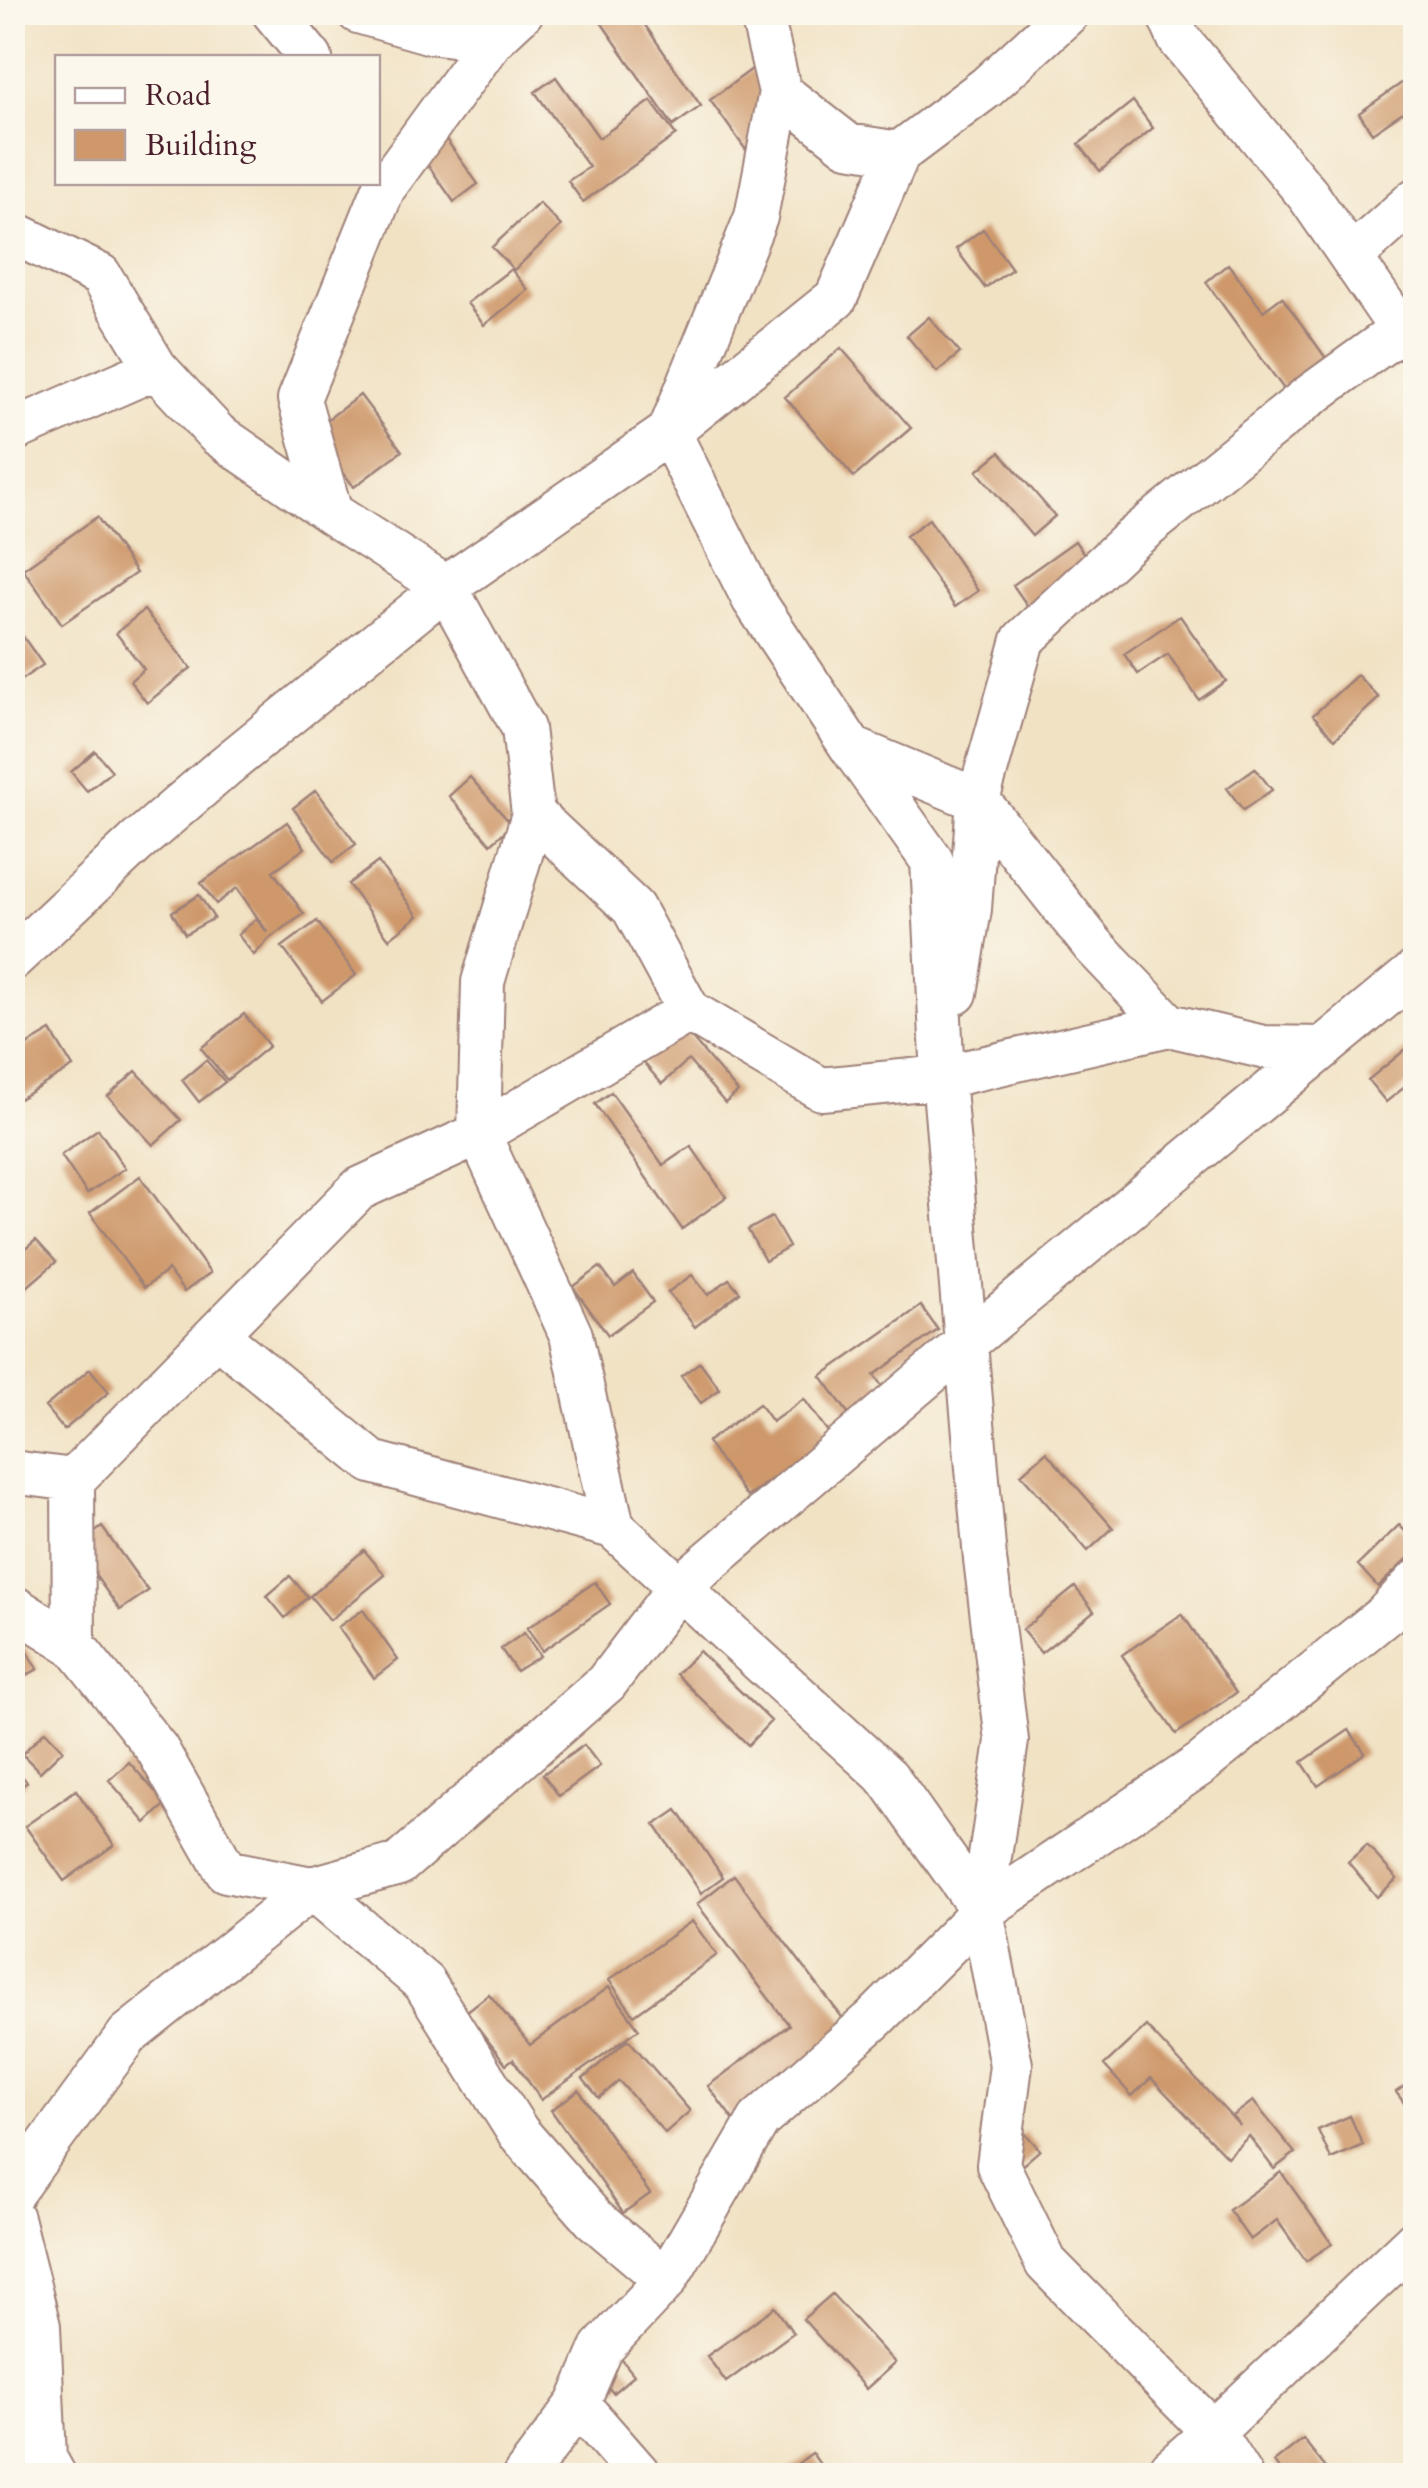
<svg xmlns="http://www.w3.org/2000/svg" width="1428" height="2488" font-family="Cardo,serif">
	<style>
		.building { fill: #ce986a }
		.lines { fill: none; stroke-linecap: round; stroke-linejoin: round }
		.street-casing { stroke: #9e8078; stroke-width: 46 }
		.street { stroke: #fff; stroke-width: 42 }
	</style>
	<rect width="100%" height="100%" fill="#fbf7ec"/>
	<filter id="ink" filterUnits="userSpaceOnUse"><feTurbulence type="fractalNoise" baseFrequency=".01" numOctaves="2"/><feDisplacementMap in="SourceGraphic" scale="20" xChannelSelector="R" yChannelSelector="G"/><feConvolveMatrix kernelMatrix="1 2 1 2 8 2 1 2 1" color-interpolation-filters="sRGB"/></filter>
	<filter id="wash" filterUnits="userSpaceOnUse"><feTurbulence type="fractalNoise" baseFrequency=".0048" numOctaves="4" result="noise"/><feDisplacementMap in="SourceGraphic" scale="40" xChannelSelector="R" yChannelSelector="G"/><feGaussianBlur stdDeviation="2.25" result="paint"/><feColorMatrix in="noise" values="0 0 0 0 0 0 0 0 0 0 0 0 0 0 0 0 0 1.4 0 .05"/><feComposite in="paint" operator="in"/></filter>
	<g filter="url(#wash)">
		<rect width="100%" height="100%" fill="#f1e2c4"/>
		<g id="blocks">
			<path class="building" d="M594,12H636L701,106L673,126Z
				M1398,12H1416V37Z
				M752,69L789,119L746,150L710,100Z
				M1416,73V103L1372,133L1359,113Z
				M556,77L599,138L651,101L676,135L583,202L568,181L589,167L535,92Z
				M1133,101L1153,128L1100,171L1079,144Z
				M443,135L478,184L454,202L419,152Z
				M539,203L561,226L514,270L492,247Z
				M983,229L1012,269L985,288L956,249Z
				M1228,264L1263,311L1282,297L1328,361L1286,392L1206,282Z
				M511,269L528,290L484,325L467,303Z
				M929,317L960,353L937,372L907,336Z
				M841,348L911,428L854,477L785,397Z
				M360,395L402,451L354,487L312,431Z
				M1000,452L1055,516L1032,536L977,471Z
				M97,517L136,573L62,624L23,569Z
				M929,519L978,591L955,607L906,536Z
				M1075,541L1093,567L1031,611L1013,585Z
				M144,610L191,668L147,703L130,681L144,669L116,633Z
				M1180,616L1226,681L1199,700L1168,654L1138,674L1124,654Z
				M12,621L43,665L12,686Z
				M1357,675L1379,698L1335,739L1313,715Z
				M95,751L112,771L87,791L71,772Z
				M1255,768L1272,790L1243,810L1227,788Z
				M470,777L512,825L491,844L449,796Z
				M316,790L356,844L333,862L293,808Z
				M287,822L305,848L273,871L304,914L271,937L254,955L238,935L256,919L268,933L237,888L216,904L201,883Z
				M378,862L418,916L389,939L348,884Z
				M199,895L214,918L185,934L172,912Z
				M317,921L356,975L322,1001L282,947Z
				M244,1014L269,1046L227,1080L201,1048Z
				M683,1028L738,1092L725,1103L688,1060L662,1084L643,1062Z
				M51,1031L73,1067L12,1103V1054Z
				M1411,1045L1416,1050V1078L1386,1102L1368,1080Z
				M206,1060L225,1082L199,1102L182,1080Z
				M136,1071L181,1120L153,1145L108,1096Z
				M611,1092L663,1165L691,1146L726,1197L682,1229L595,1104Z
				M98,1129L125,1168L87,1194L61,1155Z
				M140,1176L210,1273L184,1292L168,1270L144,1288L90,1213Z
				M772,1217L789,1247L765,1261L748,1230Z
				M36,1240L56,1262L12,1300V1260Z
				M600,1267L615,1287L633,1273L653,1302L608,1335L573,1287Z
				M692,1275L708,1295L729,1279L740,1292L695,1327L668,1292Z
				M921,1306L938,1330L874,1375L886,1392L851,1417L821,1376Z
				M700,1362L720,1389L701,1403L681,1376Z
				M90,1369L109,1392L64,1430L45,1407Z
				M804,1399L831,1436L747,1497L707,1442L759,1404L772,1422Z
				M1046,1452L1113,1528L1088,1551L1021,1474Z
				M1399,1525L1416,1542V1551L1378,1587L1358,1565Z
				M102,1527L148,1591L120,1610L75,1547Z
				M364,1550L385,1575L330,1620L310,1596Z
				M290,1576L308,1597L285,1618L267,1596Z
				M595,1582L610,1604L542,1651L527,1628Z
				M1075,1587L1094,1611L1041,1653L1022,1630Z
				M363,1610L398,1660L374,1678L338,1627Z
				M1182,1614L1236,1693L1176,1734L1122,1655Z
				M12,1625L38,1669L23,1677L12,1659Z
				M524,1633L540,1656L516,1671L501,1649Z
				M699,1651L771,1721L748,1745L676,1674Z
				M1349,1730L1365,1753L1318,1786L1302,1762Z
				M45,1731L63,1750L40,1772L22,1754Z
				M584,1745L600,1766L559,1796L543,1774Z
				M129,1762L166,1804L146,1823L109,1780Z
				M12,1764L27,1782L12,1795Z
				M76,1790L114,1845L64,1881L25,1826Z
				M677,1810L723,1877L701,1893L655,1825Z
				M1367,1845L1397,1879L1377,1897L1348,1862Z
				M734,1875L854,2033L735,2122L708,2086L789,2025L697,1904Z
				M692,1921L717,1955L634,2015L609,1980Z
				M609,1987L639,2029L541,2100L513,2059L506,2064L466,2012L489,1994L530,2045Z
				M1146,2026L1240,2126L1233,2116L1253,2101L1295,2153L1274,2169L1249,2136L1227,2157L1151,2078L1132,2096L1104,2065Z
				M628,2039L690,2111L665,2133L619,2081L599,2098L583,2079Z
				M1416,2078V2119L1396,2092Z
				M579,2090L650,2194L623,2213L551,2110Z
				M1350,2116L1363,2145L1331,2159L1318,2130Z
				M1024,2132L1040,2150L1017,2170L1001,2151Z
				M1281,2172L1332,2244L1306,2261L1277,2220L1250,2240L1229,2210Z
				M832,2294L895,2363L866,2389L803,2319Z
				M775,2307L793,2333L726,2382L707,2356Z
				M615,2351L634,2375L613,2393L594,2370Z
				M1303,2439L1332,2476H1284L1274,2462Z
				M812,2453L828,2476H781Z"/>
		</g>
	</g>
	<g filter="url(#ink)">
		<use href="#blocks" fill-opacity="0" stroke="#9e8078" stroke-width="2.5"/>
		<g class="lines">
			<g class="street-casing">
				<path id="street" d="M273,12L311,58
					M358,12L428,32L492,40
					M522,12L492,40L384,188L299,399L331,513L446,587L523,728L533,814L483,982L479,1134L571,1335L613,1527L888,1778L982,1911
					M761,12L780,92L756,217L669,432L753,599L851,747L932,861L943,1077L966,1343L985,1559L1007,1741L982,1911L1011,2065L998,2165L1046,2263L1213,2432L1241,2476
					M1167,12L1179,39L1308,195L1401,330L1416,345
					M780,92L848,145L899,153L987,87L1069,12
					M12,232L100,275L156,368L217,434L331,513
					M1351,257L1416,199
					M12,431L156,368
					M852,748L978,800L1093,945L1169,1025L1263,1047L1323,1048
					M533,814L633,908L689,1011L821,1089L943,1077L1169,1025
					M12,959L136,843L223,768L446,587L669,432L836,298L899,153
					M956,993L970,909L978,800L1023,640L1127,543L1307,398L1401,330
					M218,1336L372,1462L613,1527
					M12,1472L73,1480
					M12,1606L74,1645L157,1749L226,1871L312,1888L424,1983L518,2132L594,2219L666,2280
					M74,1645L73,1480L359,1189L479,1134L689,1011
					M12,2193L128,2035L312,1888L399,1864L606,1683L678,1588L966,1343L1416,971
					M12,2218L39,2326L45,2458L55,2476
					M578,2404L641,2476
					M524,2476L578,2404L602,2348L666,2280L759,2120L874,2019L982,1911L1201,1764L1385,1615L1416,1582
					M1163,2476L1213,2432L1416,2240"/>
			</g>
			<use href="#street" class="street"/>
		</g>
	</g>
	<rect width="1428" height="2488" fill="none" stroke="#fbf7ec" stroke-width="50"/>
	<rect x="55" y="55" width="325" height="130" fill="#fbf7ec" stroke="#b4a19f" stroke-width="2.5"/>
	<rect x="75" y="88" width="50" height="15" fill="#ffffff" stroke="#b4a19f" stroke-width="2.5"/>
	<text x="145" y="105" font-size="30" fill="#4a1f2b">Road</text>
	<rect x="75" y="130" width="50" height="30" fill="#ce986a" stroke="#b4a19f" stroke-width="2.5"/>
	<text x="145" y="155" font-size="30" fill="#4a1f2b">Building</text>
</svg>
